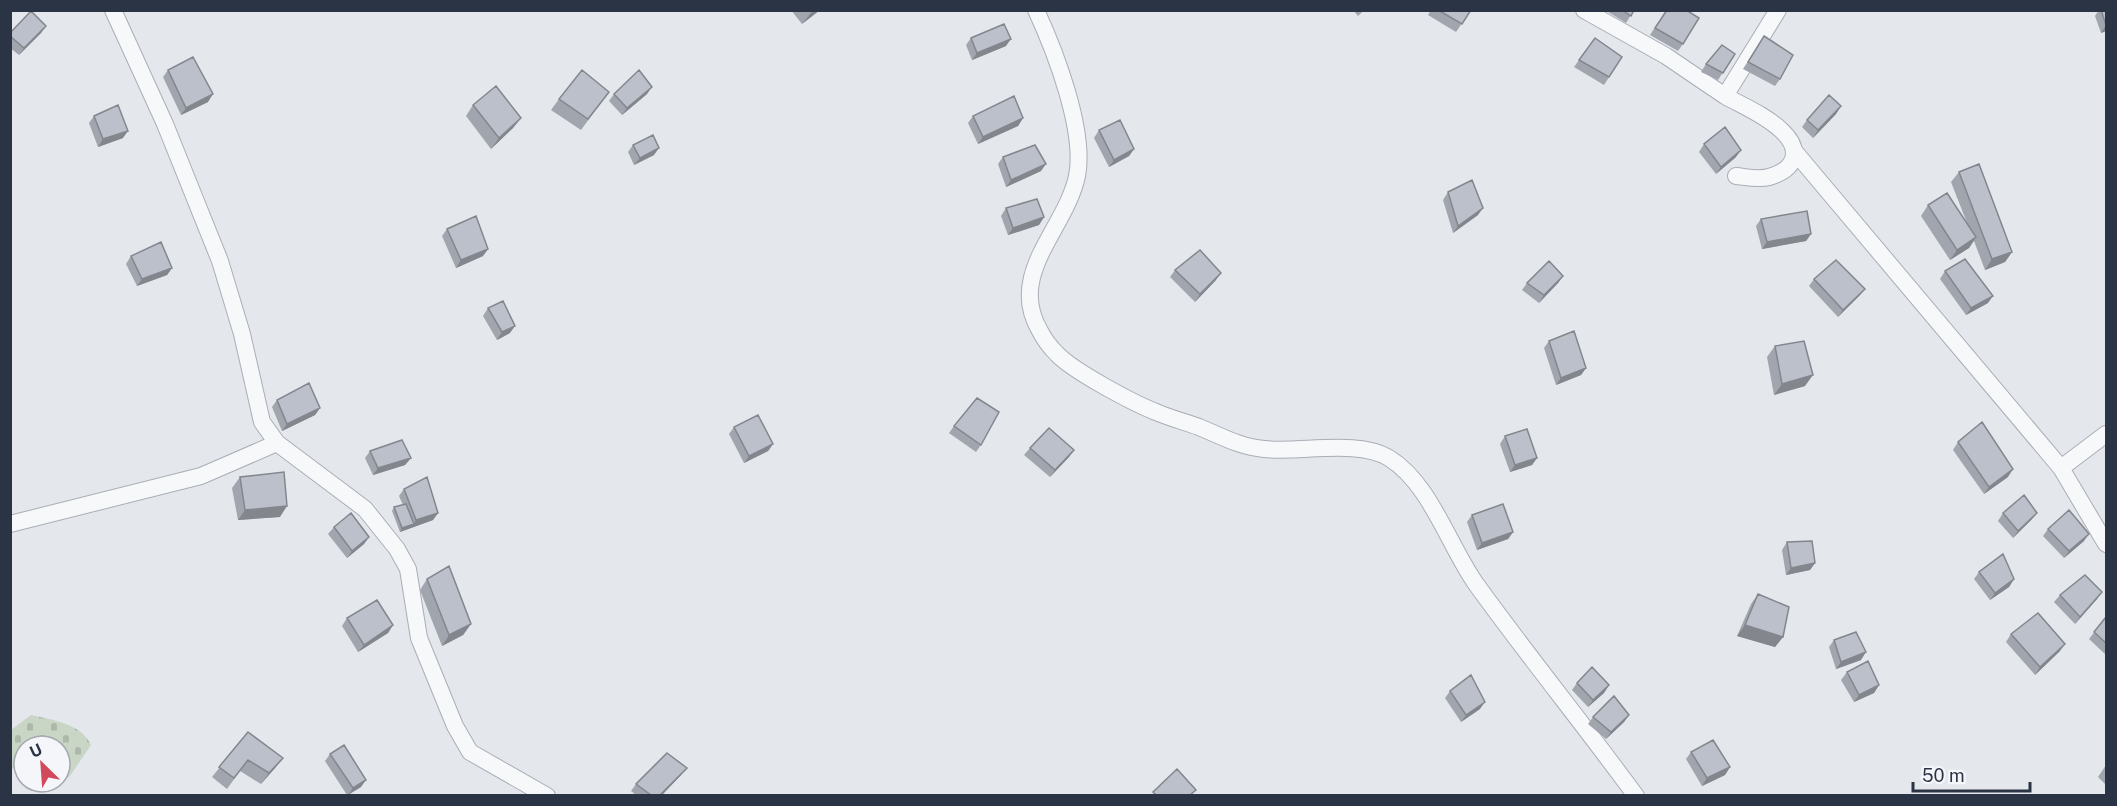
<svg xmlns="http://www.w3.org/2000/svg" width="2117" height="806" font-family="'Public Sans',sans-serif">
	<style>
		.cemetery { fill: url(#cemetery-stones) }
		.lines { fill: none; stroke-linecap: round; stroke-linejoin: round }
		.street-casing { stroke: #a9aeb7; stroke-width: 18 }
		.street { stroke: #f7f8fa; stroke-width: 16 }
		.wall { fill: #a1a5ae }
		.shaded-wall { fill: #83868d }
		.building { fill: #bbc0ca; stroke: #83868d; stroke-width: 1.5 }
	</style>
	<defs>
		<pattern id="cemetery-stones" width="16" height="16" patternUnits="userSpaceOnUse" patternTransform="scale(1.5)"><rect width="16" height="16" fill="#c9d6c5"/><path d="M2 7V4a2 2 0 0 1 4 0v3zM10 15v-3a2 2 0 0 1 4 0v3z" fill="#adb8ab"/></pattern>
	</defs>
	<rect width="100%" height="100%" fill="#e4e7ec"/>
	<path class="cemetery" d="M31,715C52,720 81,723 91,745L70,776L52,789L39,782H60V746H24V771L11,768V730Z"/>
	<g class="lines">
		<g class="street-casing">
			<path id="street" d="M113,10L165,124L220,261L242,334L262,422L277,443L365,509L397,549L408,569L419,638L455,726L470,752L547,796
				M1036,10C1055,51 1086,131 1077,176C1066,229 1006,274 1040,331C1044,339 1051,348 1057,354C1073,371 1133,403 1156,412C1170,418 1185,422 1199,427C1221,436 1240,447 1264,449C1300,453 1359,439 1389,458C1430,483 1449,546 1476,584C1528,656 1584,725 1636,796
				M1584,10L1666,56L1725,96L1778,10
				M1725,96C1743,106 1765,115 1781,130C1802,149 1797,169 1769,177C1759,180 1746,177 1736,176
				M1795,152L2061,468L2106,544
				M2061,468L2106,434
				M10,524L201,476L277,443"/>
		</g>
		<use href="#street" class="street"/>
	</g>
	<path class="wall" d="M791,10H820L802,24Z
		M1353,10H1364L1358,16Z
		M1431,10H1471L1456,32L1428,15Z
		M1605,10H1634L1626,23Z
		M1666,10L1683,44L1678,51L1650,35Z
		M2099,10H2106V31L2101,33L2095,16Z
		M46,26L41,33L19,55L10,48V33Z
		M1764,36L1780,79L1775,86L1743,69Z
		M971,38L1006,46L972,60L966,45Z
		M1595,38L1622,57L1604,85L1574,67Z
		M1735,54L1718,80L1701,72L1706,64Z
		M168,70L208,102L181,115L163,77Z
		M609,92L581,130L551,110L559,99Z
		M614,94H647L622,115L609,101Z
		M473,105L521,118L513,128L491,149L466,116Z
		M1841,106L1836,114L1813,138L1802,127L1807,120Z
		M94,116L123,138L98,147L89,123Z
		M973,116L1023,118L1018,126L978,144L968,123Z
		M1099,130L1134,149L1129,156L1109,167L1094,138Z
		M1704,144L1736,157L1716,174L1699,152Z
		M633,145L654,155L634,165L628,152Z
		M1003,157L1041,171L1006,187L998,164Z
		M1959,172L2012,252L2005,262L1985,270L1974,241L1969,248L1950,260L1921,216L1928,205L1967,223L1951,182Z
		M1448,192L1478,215L1453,233L1443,200Z
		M1006,208L1044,217L1039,225L1008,235L1001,216Z
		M1761,219L1811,234L1806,241L1762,249L1756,226Z
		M447,229L488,249L483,256L456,268L442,236Z
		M131,256L172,268L167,275L137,286L126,264Z
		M1175,270L1216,280L1195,302L1170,277Z
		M1945,271L1988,303L1966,315L1940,279Z
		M1563,276L1558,283L1539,303L1522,290L1527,283Z
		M1814,279L1865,289L1859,296L1838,317L1809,286Z
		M488,308L510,333L497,340L483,316Z
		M1549,341L1586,368L1581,375L1556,385L1544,348Z
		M1775,346L1805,386L1774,395L1767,357Z
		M277,400L320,408L315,415L282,431L272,407Z
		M954,426L981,445L976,452L949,433Z
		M734,427L773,444L768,451L744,463L729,434Z
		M1505,436L1537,458L1532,465L1510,472L1500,444Z
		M1958,442L2008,477L1984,494L1953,450Z
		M1030,448L1074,450L1069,457L1050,477L1024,455Z
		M370,451L411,458L405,465L373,475L365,458Z
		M240,477L280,517L238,520L232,488Z
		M404,489L438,513L433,520L400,532L392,511L394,507L403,505L399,496Z
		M2003,513H2037L2031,520L2013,538L1998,521Z
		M1472,515L1513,532L1508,539L1477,550L1467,522Z
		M334,527L369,537L364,544L347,558L328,534Z
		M2048,529L2084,541L2064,558L2043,536Z
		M1787,542L1815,563L1810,570L1786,575L1782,550Z
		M1979,572L2014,579L2009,587L1990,600L1974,579Z
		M427,579L471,624L463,635L442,646L420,590Z
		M1758,594L1783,637L1775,647L1737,636L1751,604Z
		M2060,595L2097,599L2075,624L2054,602Z
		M2106,617V655L2089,639Z
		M347,618L393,625L388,633L358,652L342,626Z
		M2011,634L2060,651L2035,675L2006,642Z
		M1834,640L1861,660L1836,669L1829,647Z
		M1847,672L1879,685L1874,693L1854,702L1841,680Z
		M1577,683L1609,685L1604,693L1588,707L1572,690Z
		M1450,691L1480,709L1461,722L1445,698Z
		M1629,715L1624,722L1606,739L1588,724L1593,717Z
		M248,732L283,758L275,768L261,784L240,771L227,789L212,777Z
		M1691,752L1730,767L1725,775L1702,786L1686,759Z
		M330,754L361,787L347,795L325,761Z
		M2106,765V785L2098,777Z
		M681,775L662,795H636L631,791L636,784Z"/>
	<path class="shaded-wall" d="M814,10H820L802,24L810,14Z
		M2106,25V31L2101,33Z
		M46,26L41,33L19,55L24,48Z
		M1011,39L1006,46L972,60L977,53Z
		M652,87L647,94L622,115L627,108Z
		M213,94L208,102L181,115L186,108Z
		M1841,106L1836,114L1813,138L1818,130Z
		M521,118L513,128L491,149L499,138Z
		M1023,118L1018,126L978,144L983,137Z
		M128,131L123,138L98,147L103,139Z
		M659,148L654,155L634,165L640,158Z
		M1134,149L1129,156L1109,167L1114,160Z
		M1741,150L1736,157L1716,174L1721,167Z
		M1046,164L1041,171L1006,187L1011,180Z
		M1483,208L1478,215L1453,233L1458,226Z
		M1044,217L1039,225L1008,235L1013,228Z
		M1811,234L1806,241L1762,249L1767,242Z
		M1976,237L1969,248L1950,260L1957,250Z
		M488,249L483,256L456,268L461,260Z
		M2012,252L2005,262L1985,270L1992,259Z
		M172,268L167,275L137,286L142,279Z
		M1221,273L1216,280L1195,302L1200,294Z
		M1563,276L1558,283L1539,303L1544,295Z
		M1865,289L1859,296L1838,317L1843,310Z
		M1993,296L1988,303L1966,315L1971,308Z
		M515,326L510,333L497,340L502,332Z
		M1586,368L1581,375L1556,385L1561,378Z
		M1813,375L1805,386L1774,395L1782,384Z
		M320,408L315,415L282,431L287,424Z
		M773,444L768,451L744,463L749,456Z
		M1074,450L1069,457L1050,477L1055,470Z
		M411,458L405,465L373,475L378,468Z
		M1537,458L1532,465L1510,472L1515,465Z
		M2013,469L2008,477L1984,494L1989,487Z
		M287,506L280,517L238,520L245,510Z
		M438,513L433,520L400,532L402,528L414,524L416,520Z
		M2037,513L2031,520L2013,538L2018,531Z
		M1513,532L1508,539L1477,550L1482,543Z
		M2089,534L2084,541L2064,558L2069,551Z
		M369,537L364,544L347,558L352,551Z
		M1815,563L1810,570L1786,575L1791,568Z
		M2014,579L2009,587L1990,600L1995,593Z
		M2102,592L2097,599L2075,624L2080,617Z
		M471,624L463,635L442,646L449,635Z
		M393,625L388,633L358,652L364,645Z
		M1745,625L1783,637L1775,647L1737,636Z
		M2065,644L2060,651L2035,675L2040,667Z
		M1866,652L1861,660L1836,669L1841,662Z
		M1609,685L1604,693L1588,707L1593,700Z
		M1879,685L1874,693L1854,702L1859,695Z
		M1485,702L1480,709L1461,722L1466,715Z
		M1629,715L1624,722L1606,739L1611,732Z
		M283,758L275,768L261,784L269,773Z
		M1730,767L1725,775L1702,786L1707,778Z
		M687,768L681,775L662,795H660Z
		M366,780L361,787L348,795L353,788Z"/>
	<path class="building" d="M1438,10H1471L1462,24Z
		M1622,10H1634L1631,16Z
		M1667,10H1686L1699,18L1683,44L1655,28Z
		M2101,10H2106V25Z
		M31,11L46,26L24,48L10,36V33Z
		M1004,24L1011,39L977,53L971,38Z
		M1764,36L1793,55L1780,79L1748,62Z
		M1595,38L1622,57L1609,77L1579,60Z
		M1722,45L1735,54L1723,73L1706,64Z
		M193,57L213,94L186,108L168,70Z
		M582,70L609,92L588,119L559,99Z
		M639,70L652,87L627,108L614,94Z
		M496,86L521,118L499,138L473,105Z
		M1829,95L1841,106L1818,130L1807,120Z
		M1014,96L1023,118L983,137L973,116Z
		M118,105L128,131L103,139L94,116Z
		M1120,120L1134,149L1114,160L1099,130Z
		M1725,127L1741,150L1721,167L1704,144Z
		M653,135L659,148L640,158L633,145Z
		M1035,145L1046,164L1011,180L1003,157Z
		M1979,164L2012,252L1992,259L1959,172Z
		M1472,180L1483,208L1458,226L1448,192Z
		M1947,193L1976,237L1957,250L1928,205Z
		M1037,199L1044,217L1013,228L1006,208Z
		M1807,211L1811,234L1767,242L1761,219Z
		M476,216L488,249L461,260L447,229Z
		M161,242L172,268L142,279L131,256Z
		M1200,250L1221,273L1200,294L1175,270Z
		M1965,259L1993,296L1971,308L1945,271Z
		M1836,260L1865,289L1843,310L1814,279Z
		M1549,261L1563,276L1544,295L1527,283Z
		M503,301L515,326L502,332L488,308Z
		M1574,331L1586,368L1561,378L1549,341Z
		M1804,341L1813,375L1782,384L1775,346Z
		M309,383L320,408L287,424L277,400Z
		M977,398L999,412L981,445L954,426Z
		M758,415L773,444L749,456L734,427Z
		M1982,422L2013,469L1989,487L1958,442Z
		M1049,428L1074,450L1055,470L1030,448Z
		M1527,429L1537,458L1515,465L1505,436Z
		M402,440L411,458L378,468L370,451Z
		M284,472L287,506L245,510L240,477Z
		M427,477L438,513L416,520L404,489Z
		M2024,495L2037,513L2018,531L2003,513Z
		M406,504L414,524L402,528L394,507Z
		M1503,504L1513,532L1482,543L1472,515Z
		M2069,510L2089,534L2069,551L2048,529Z
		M351,513L369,537L352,551L334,527Z
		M1812,541L1815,563L1791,568L1787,542Z
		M2003,554L2014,579L1995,593L1979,572Z
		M449,566L471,624L449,635L427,579Z
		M2085,575L2102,592L2080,617L2060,595Z
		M1758,594L1789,607L1783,637L1745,625Z
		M377,600L393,625L364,645L347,618Z
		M2038,613L2065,644L2040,667L2011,634Z
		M2106,617V643L2094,632Z
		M1856,632L1866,652L1841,662L1834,640Z
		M1868,661L1879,685L1859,695L1847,672Z
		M1592,667L1609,685L1593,700L1577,683Z
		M1471,675L1485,702L1466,715L1450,691Z
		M1614,696L1629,715L1611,732L1593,717Z
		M248,732L283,758L269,773L248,760L234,778L219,767Z
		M1713,740L1730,767L1707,778L1691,752Z
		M344,745L366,780L353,788L330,754Z
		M667,753L687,768L660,795H651L636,784Z
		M1177,769L1196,790L1190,795H1156L1153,792Z"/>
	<rect width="2117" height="806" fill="none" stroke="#2b3445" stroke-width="24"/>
	<g transform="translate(42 764) rotate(335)"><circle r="28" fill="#f4f6f9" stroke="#a4a8b1" stroke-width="1.5"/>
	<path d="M0-4.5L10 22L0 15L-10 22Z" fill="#d1495b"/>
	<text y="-9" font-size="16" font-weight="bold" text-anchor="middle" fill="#2b3445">U</text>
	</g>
	<path d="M1913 782v9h117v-9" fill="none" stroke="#2b3445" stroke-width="3"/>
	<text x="1922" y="782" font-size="18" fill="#2b3445" stroke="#f4f6f9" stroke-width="4.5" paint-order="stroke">50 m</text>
</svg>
